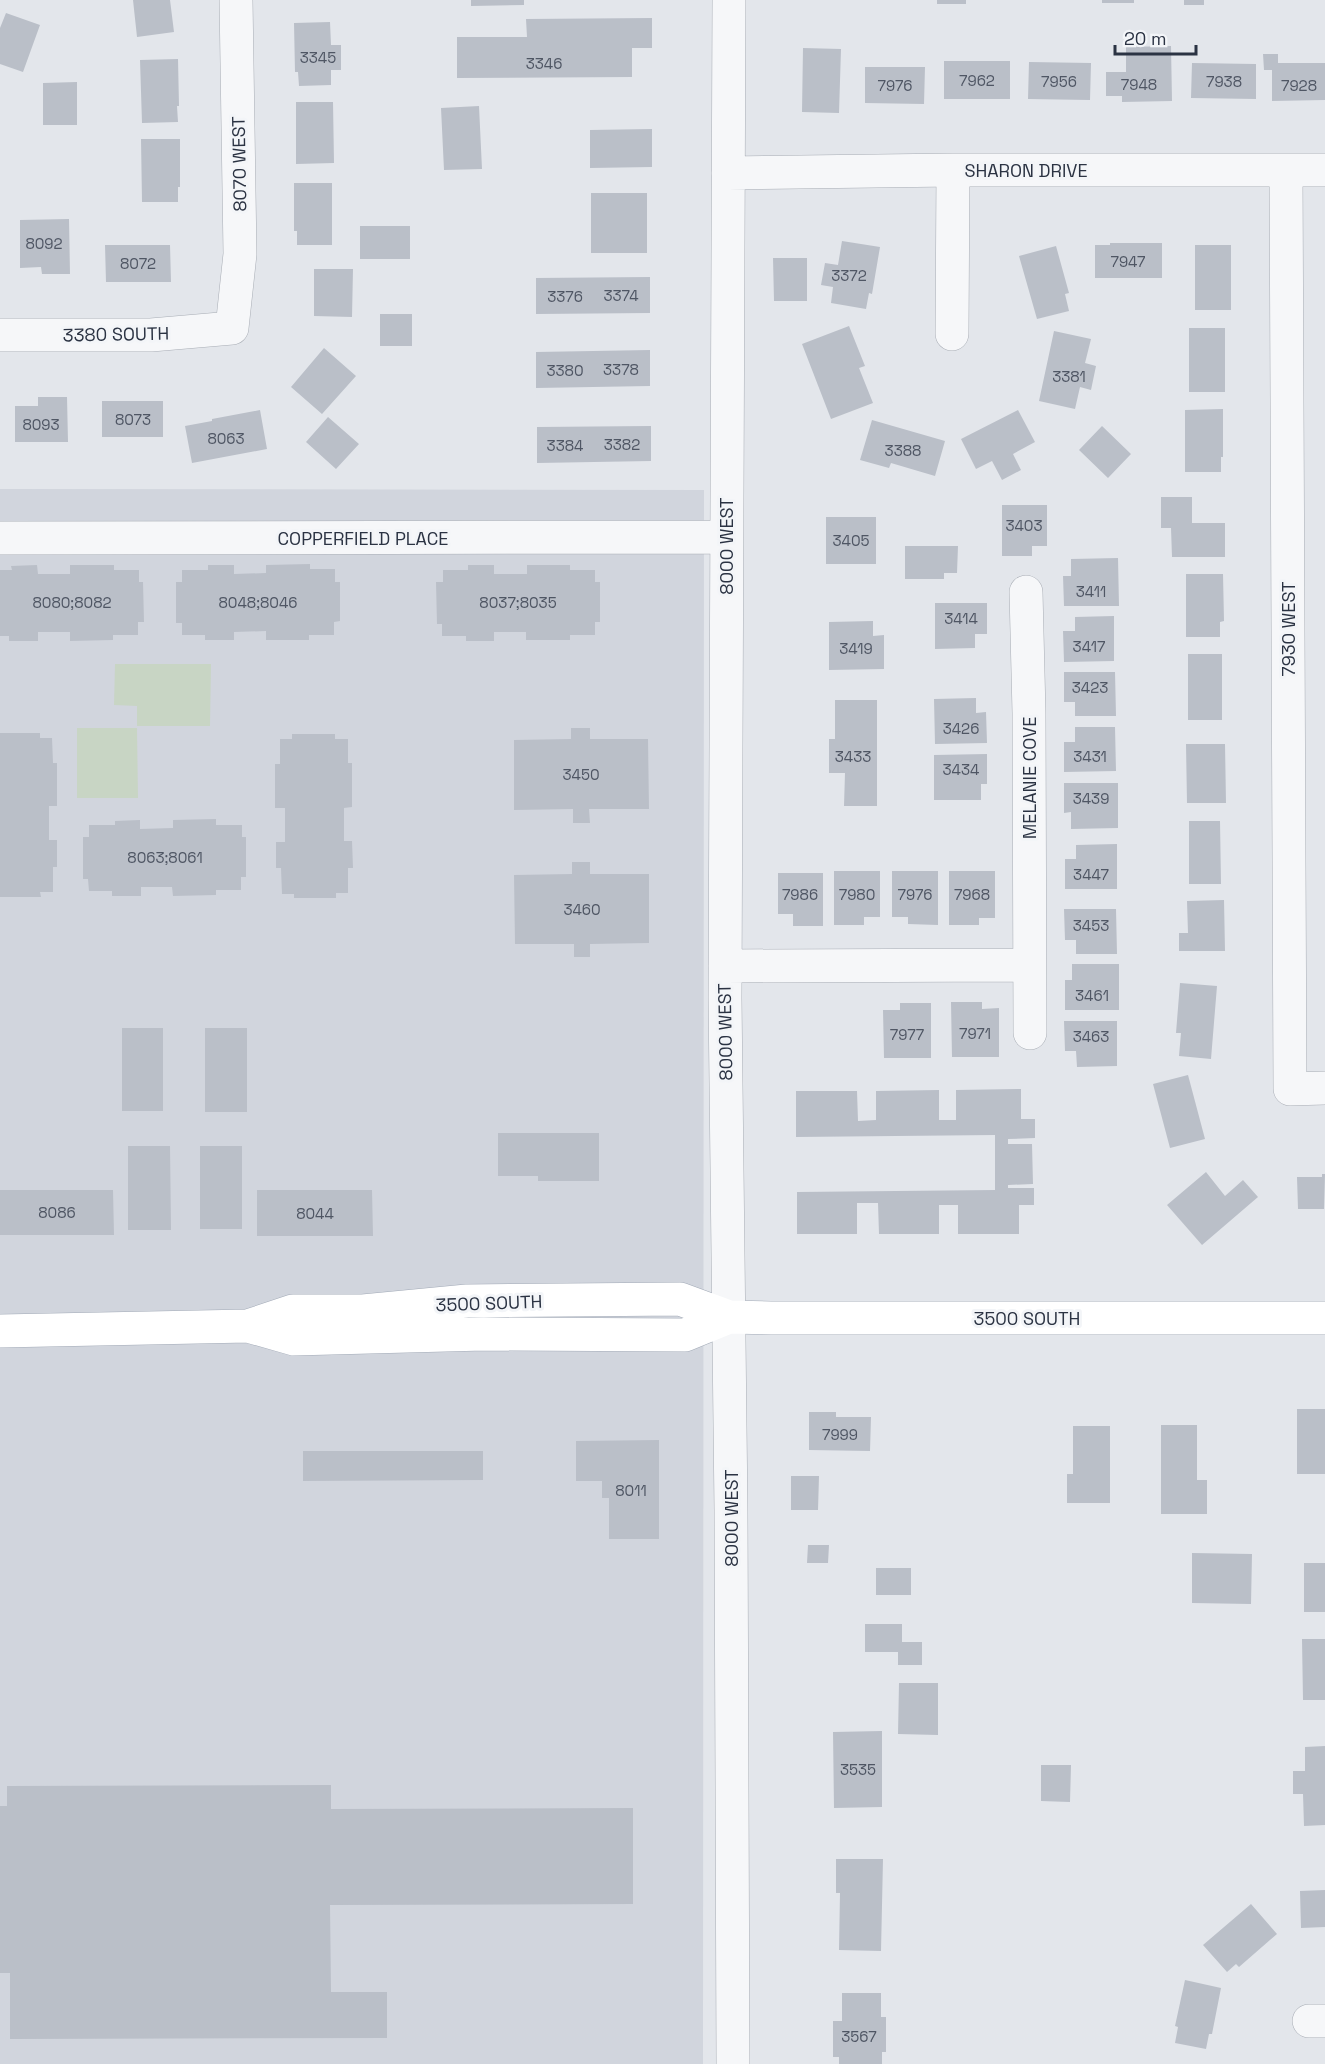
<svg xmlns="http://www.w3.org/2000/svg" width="1325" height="2064" font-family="'Space Grotesk',sans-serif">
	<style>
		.built { fill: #d1d5dd }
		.green { fill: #c8d5c4 }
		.building { fill: #babfc8 }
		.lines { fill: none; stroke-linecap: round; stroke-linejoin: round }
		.minor-casing { stroke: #a8adb5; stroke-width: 34 }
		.major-casing { stroke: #a2aab7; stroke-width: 34 }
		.minor { stroke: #f6f7f9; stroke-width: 33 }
		.major { stroke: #fff; stroke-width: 33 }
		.labels { text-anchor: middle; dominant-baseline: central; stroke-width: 6; stroke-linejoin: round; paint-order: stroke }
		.number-label { font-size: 15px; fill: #4f5664 }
		.street-label { font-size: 18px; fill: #2b3343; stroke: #f3f5f8 }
	</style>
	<rect width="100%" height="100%" fill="#e3e6eb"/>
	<path class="built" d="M0,489L704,490L703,2064H0Z"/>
	<path class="green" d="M115,664H211L210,726H137V706L114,705Z
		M77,728H137L138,798H77Z"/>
	<path class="building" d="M133,0H170L174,32L137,37Z
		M471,0H524V5L471,6Z
		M937,0H966V4H937Z
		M1102,0H1134V3H1102Z
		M1184,0H1204V5H1184Z
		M6,13L40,25L23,72L0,64V28Z
		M652,18V48H632V77L457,78V37H527L526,19Z
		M330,22L331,45H341V70H331V85L299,86L298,72H295L294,23Z
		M1171,46L1172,101L1122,102V96H1106V72H1126V47Z
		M803,48L841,49L839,113L802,112Z
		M1263,54H1278V63H1325V100L1272,101V70H1264Z
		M178,59L179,106H177L178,122L142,123L140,60Z
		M944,61H1010V99H944Z
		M1029,62L1091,63L1090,100L1028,99Z
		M1192,63L1256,64V99L1191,98Z
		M865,67H925L924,104L865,103Z
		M77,82V125H43V83Z
		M296,102H333L334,163L296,164Z
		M479,106L482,169L444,170L441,108Z
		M652,129V167L590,168V130Z
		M141,139H180V187H178V202H142Z
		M294,183H332V245H297V231H294Z
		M591,193H647V253H591Z
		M69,219L70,274H42L41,267L20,268V220Z
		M360,226H410V259H360Z
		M842,241L880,247L872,294L869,293L866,309L831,303L833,287L821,285L825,263L838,265Z
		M1110,243H1162V278H1095V245H1110Z
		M105,245H170L171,282H106Z
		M1195,245H1231V310H1195Z
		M1056,246L1069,293L1065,294L1069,311L1037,319L1019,256Z
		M773,258H807V301H774Z
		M314,269H353L352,317L314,316Z
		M650,277V313L536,314V278Z
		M380,314H412V346H380Z
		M849,326L865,366L859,368L873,403L831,419L802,344Z
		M1189,328H1225V392H1189Z
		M1054,331L1091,339L1085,363L1096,366L1091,390L1080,387L1075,409L1039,401Z
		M324,348L356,376L322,414L291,387Z
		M650,350V386L536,388V352Z
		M38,397H67L68,442H15V406H38Z
		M102,401H163V437H102Z
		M1223,409V457H1221V472H1185V410Z
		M260,410L267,449L192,463L185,426L212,421V419Z
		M1018,410L1035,442L1013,454L1021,470L1002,480L992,461L976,469L961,439Z
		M328,417L359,444L336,469L306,442Z
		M872,420L945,441L935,476L891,463L889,468L860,460Z
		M651,426V461L537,463V427Z
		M1102,426L1131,454L1108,478L1079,450Z
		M1161,497H1192V523H1225V557H1172L1171,528H1161Z
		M1002,505H1047V546H1032V556H1002Z
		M826,517H876V564H826Z
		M905,546H958L957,573H944V579H905Z
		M1118,558L1119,606H1064L1063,576H1071V559Z
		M310,564V569H335V582H340V621L334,622V635H309V640H266V631L234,632V640H205V635H182V623H176V582H182V570H208V565H234V574L266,573V565Z
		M37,565L38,574H70V565H114V570H139V582H143L144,622H138V635H113V640L70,641V632H38V641H9V636H0V570H12L11,566Z
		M468,565H494V574H527V565H570V570H595V582H600V622H595V635H570V640H526V632H494V641H466V636H442V624H437L436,582H443V570H468Z
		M1186,574H1223L1224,621L1220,622V637H1186Z
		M935,603H987V634H975V648L935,649Z
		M1114,616V661L1064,662L1063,631H1075V617Z
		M873,621V636L884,635V669L829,670V622Z
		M1188,654H1222V720H1188Z
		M1064,672H1115L1116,716H1075V702H1064Z
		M976,698V713L986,712L987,743L935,744L934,699Z
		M835,700H877V806H844L845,773H829V739H835Z
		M1075,727H1115L1116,771L1064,772V742H1075Z
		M571,728H590V739H648L649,809H589L590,823H573V809L514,810V740L571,739Z
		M0,733H40V738H52L53,763H57V806H49V840H57V867H53V892H40L41,897H0Z
		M292,734H335V739H348V763H352V807L344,808V841H352L353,868H348V893H336V898H294V894H282L281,868H276V842H285V808H275V764H280V739H292Z
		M1186,744H1225L1226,803H1187Z
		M987,754V784H981V800H934V755Z
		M1064,783H1118V828L1071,829V812L1064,813Z
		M216,819V825H242V837H246V877H241V890H216V895L173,896L172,887H141V896H112V891H89L88,879H83V837H89V825H115V821L140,820V829L173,828V820Z
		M1189,821H1220L1221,884H1189Z
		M1117,844V889H1065V859H1076V845Z
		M572,862H590V874H649V943L590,944V957H574V944H515L514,875L572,874Z
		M834,871H880V917H864V925H834Z
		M892,871H938V925L908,924V917H892Z
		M949,871H995V918H979V925H949Z
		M778,873H823V926H793V914H778Z
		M1224,900L1225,951H1179V933H1188L1187,901Z
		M1064,909H1116L1117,954H1076V940H1065Z
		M1072,964H1119V1010H1065V980H1072Z
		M1180,983L1217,986L1211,1059L1179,1056L1181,1033H1176Z
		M951,1002H982V1009L999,1008V1057H952Z
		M900,1003H931V1058H884L883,1010H900Z
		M1064,1021H1117V1066L1077,1067L1076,1051H1065Z
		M122,1028H163V1111H122Z
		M205,1028H247V1112H205Z
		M1188,1075L1205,1139L1170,1148L1153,1084Z
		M1021,1089V1119H1035V1138L1008,1139V1144H1032L1033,1184L1008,1185V1188H1034V1205H1019V1234H958V1205H939V1234H879L878,1203H857V1234H797V1192L995,1190V1135L796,1137V1091H857L858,1121L876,1120V1091L939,1090V1120H956V1090Z
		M498,1133H599V1181H538V1176H498Z
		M128,1146H170L171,1230H128Z
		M200,1146H242V1229H200Z
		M1206,1172L1225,1196L1243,1180L1258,1197L1202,1245L1167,1205Z
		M1322,1174H1325L1324,1209H1298L1297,1177H1322Z
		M0,1190H113L114,1235H0Z
		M257,1190H372L373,1236H257Z
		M1297,1409H1325V1474H1297Z
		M809,1412H836V1417H871L870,1451L809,1450Z
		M1161,1425H1197V1480H1207V1514H1161Z
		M1073,1426H1110V1503H1067V1474H1073Z
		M659,1440V1539H609V1498H602V1481H576V1441Z
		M303,1451H483V1480L303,1481Z
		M791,1476H819L818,1510H791Z
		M808,1545H829L828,1563H807Z
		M1192,1553L1252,1554L1251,1604L1192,1603Z
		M1304,1563H1325V1612H1304Z
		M876,1568H911V1595H876Z
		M865,1624H902V1642H922V1665H898V1652H865Z
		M1302,1639H1325V1700H1303Z
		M899,1683H938V1735L898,1734Z
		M882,1731V1807L834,1808L833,1732Z
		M1325,1746V1825L1304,1826L1303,1794H1293V1771H1305V1747Z
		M1041,1765H1071L1070,1802L1041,1801Z
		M331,1785V1809L633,1808V1904L330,1905L331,1992H387V2038L10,2039V1973H0V1806H7V1786Z
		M836,1859H883L881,1951L839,1950L840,1893H836Z
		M1325,1890V1927L1301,1928L1300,1891Z
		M1251,1904L1277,1934L1239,1967L1236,1964L1227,1972L1203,1945Z
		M1185,1980L1221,1988L1212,2034H1209L1206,2049L1175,2043L1178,2027L1175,2026Z
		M842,1993H881V2017H886V2052H882V2064H839V2057H833V2021H842Z"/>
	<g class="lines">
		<g class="minor-casing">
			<path id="minor" d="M729,0L725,998L731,1510L733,2064
				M1286,170L1290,1089L1325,1088
				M728,173L953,170H1325
				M952,334L953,170
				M0,335H151L232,328L240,254L236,0
				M0,538L726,537
				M1026,592L1029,713L1030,1033
				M725,966L1029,965
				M1309,2021H1325"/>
		</g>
		<g class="major-casing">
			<path id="major" d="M248,1326L293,1311H363L467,1301L680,1299L729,1317L771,1318H1325
				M0,1331L248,1326L294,1339L484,1334L685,1335L729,1317"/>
		</g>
		<use href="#minor" class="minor"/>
		<use href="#major" class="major"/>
	</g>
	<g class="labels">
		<g class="number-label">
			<text x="318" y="57">3345</text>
			<text x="544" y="63">3346</text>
			<text x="977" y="80">7962</text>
			<text x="1059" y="81">7956</text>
			<text x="1224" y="81">7938</text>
			<text x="1139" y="84">7948</text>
			<text x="895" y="85">7976</text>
			<text x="1299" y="85">7928</text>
			<text x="44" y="243">8092</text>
			<text x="1128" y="261">7947</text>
			<text x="138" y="263">8072</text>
			<text x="849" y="275">3372</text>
			<text x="621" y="295">3374</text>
			<text x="565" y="296">3376</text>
			<text x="621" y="369">3378</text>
			<text x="565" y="370">3380</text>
			<text x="1069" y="376">3381</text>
			<text x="133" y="419">8073</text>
			<text x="41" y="424">8093</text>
			<text x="226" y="438">8063</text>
			<text x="622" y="444">3382</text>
			<text x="565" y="445">3384</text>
			<text x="903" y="450">3388</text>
			<text x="1024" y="525">3403</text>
			<text x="851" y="540">3405</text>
			<text x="1091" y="591">3411</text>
			<text x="72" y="602">8080;8082</text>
			<text x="258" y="602">8048;8046</text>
			<text x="518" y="602">8037;8035</text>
			<text x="961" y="618">3414</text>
			<text x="1089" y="646">3417</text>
			<text x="856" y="648">3419</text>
			<text x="1090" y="687">3423</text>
			<text x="961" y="728">3426</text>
			<text x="853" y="756">3433</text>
			<text x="1090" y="756">3431</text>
			<text x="961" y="769">3434</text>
			<text x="581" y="774">3450</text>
			<text x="1091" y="798">3439</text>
			<text x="165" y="857">8063;8061</text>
			<text x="1091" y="874">3447</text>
			<text x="800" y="894">7986</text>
			<text x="857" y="894">7980</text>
			<text x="915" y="894">7976</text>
			<text x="972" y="894">7968</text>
			<text x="582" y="909">3460</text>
			<text x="1091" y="925">3453</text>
			<text x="1092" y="995">3461</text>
			<text x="975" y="1033">7971</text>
			<text x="907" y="1034">7977</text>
			<text x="1091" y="1036">3463</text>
			<text x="57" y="1212">8086</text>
			<text x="315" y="1213">8044</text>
			<text x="840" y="1434">7999</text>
			<text x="631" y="1490">8011</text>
			<text x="858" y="1769">3535</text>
			<text x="859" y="2036">3567</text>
		</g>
		<g class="street-label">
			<text transform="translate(239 164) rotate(-91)">8070 WEST</text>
			<text x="1026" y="170">SHARON DRIVE</text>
			<text transform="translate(116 334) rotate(-1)">3380 SOUTH</text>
			<text x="363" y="538">COPPERFIELD PLACE</text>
			<text transform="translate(726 546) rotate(-90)">8000 WEST</text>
			<text transform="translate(1288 629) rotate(-90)">7930 WEST</text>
			<text transform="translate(1029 778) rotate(-90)">MELANIE COVE</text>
			<text transform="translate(725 1032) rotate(-91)">8000 WEST</text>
			<text transform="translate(489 1303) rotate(-2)">3500 SOUTH</text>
			<text x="1027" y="1318">3500 SOUTH</text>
			<text transform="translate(731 1518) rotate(-90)">8000 WEST</text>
		</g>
	</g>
	<path d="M1115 45v9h81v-9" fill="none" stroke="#2b3343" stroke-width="3"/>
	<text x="1124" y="45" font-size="18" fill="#2b3343" stroke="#f3f5f8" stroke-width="4.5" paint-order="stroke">20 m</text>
</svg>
